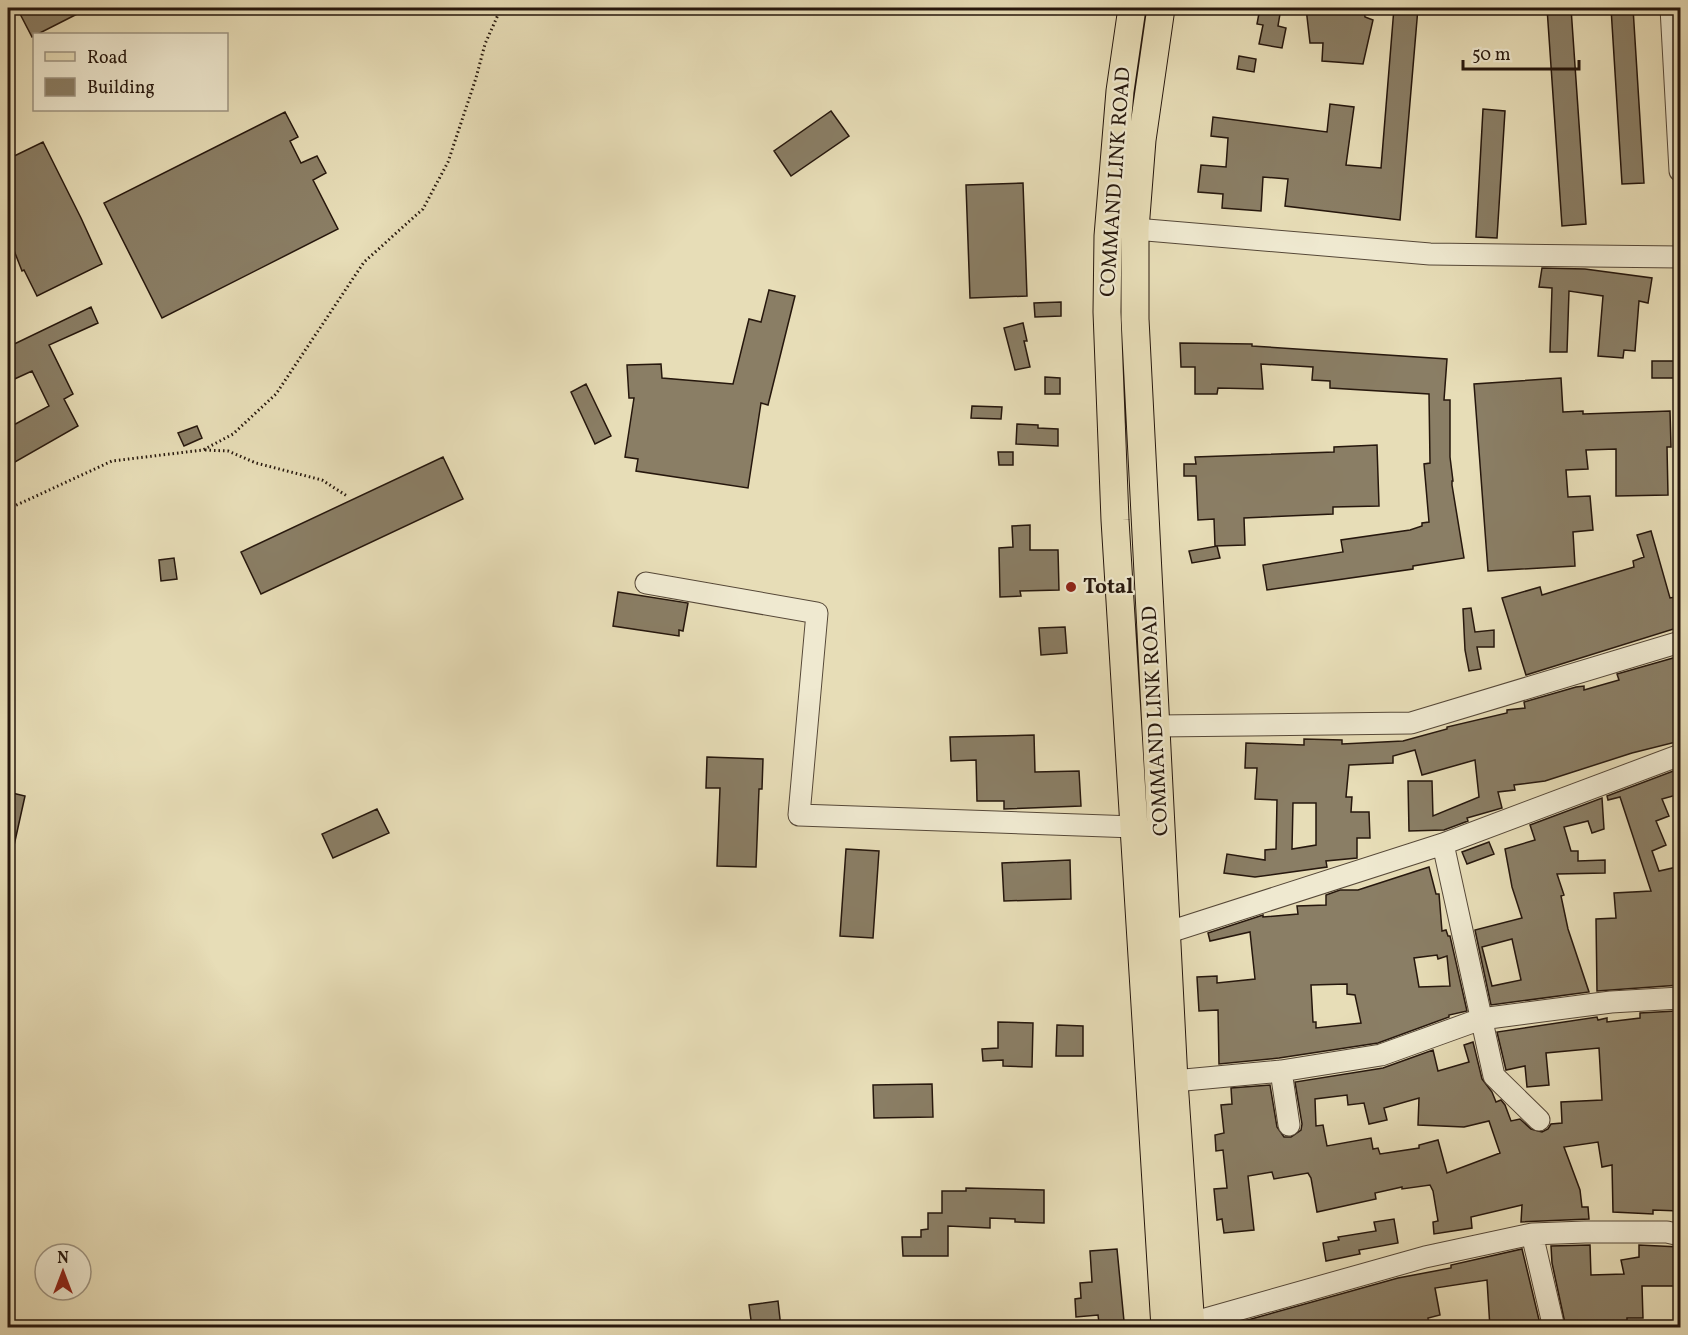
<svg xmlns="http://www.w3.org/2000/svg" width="1688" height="1335" font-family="Vollkorn,serif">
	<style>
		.building { fill: #8a7e65; stroke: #26170d; stroke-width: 1.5; fill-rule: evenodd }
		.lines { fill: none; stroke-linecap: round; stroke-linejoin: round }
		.minor-casing { stroke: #564838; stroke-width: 23 }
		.major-casing { stroke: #26170d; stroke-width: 29 }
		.path { stroke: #26170d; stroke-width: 3; stroke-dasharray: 1.5 3; stroke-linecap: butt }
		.minor { stroke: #efe9d0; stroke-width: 21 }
		.major { stroke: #e7ddb7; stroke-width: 27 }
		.poi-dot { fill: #8f2418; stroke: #efe9d0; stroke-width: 2 }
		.labels { text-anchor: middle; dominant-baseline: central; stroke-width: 4.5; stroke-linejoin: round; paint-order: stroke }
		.street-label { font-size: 21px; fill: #26170d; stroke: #efe9d0 }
		.poi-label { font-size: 21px; font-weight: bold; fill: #26170d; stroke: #efe9d0; text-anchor: start }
	</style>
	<rect width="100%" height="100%" fill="#e7ddb7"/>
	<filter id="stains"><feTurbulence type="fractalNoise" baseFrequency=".00333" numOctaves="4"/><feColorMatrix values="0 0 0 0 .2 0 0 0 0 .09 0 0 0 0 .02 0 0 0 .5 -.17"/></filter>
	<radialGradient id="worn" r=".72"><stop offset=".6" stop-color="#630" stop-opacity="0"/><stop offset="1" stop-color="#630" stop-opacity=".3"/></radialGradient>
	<path class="building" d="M17,8H89L32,37Z
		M1260,8H1281L1278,26L1286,28L1282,48L1259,44L1263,25L1257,24Z
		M1306,8H1364L1365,17L1373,20L1363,64L1322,61L1323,43H1310Z
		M1394,8H1418L1400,220L1285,206L1288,179L1263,177L1261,211L1222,208L1223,194L1198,192L1201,165L1226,167L1228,138L1211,136L1213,117L1327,132L1330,104L1354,107L1346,165L1381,168Z
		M1547,8H1571L1586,224L1562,226Z
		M1611,8H1633L1644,183L1622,184Z
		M1239,56L1256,59L1254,72L1237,69Z
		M1483,109L1505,111L1497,238L1476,237Z
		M831,111L849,136L791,176L774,151Z
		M285,112L298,137L290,141L301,163L317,156L326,173L313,180L338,229L162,318L104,203Z
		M43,142L81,218L102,264L37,296L24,270L22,271L8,235V159Z
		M1023,183L1027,296L970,298L966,185Z
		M1542,268L1585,269L1652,278L1648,303L1639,301L1635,351L1624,350L1623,358L1598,356L1603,296L1569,291L1567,352H1550L1552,288L1539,287Z
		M769,290L795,296L768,405L761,403L748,488L636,471L638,459L625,457L634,398H629L627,365L661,364L662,378L733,384L749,319L761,322Z
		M1061,302V316L1035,317L1034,303Z
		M91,307L98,323L49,345L73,394L64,399L78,426L8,466V428L49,406L32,371L8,382V347Z
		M1023,323L1027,341H1024L1030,367L1015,370L1004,328Z
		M1180,343L1252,344V346L1447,359L1444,400H1450V457L1453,481H1452V485L1464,558L1413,566V569L1267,590L1263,565L1343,552L1341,540L1410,530L1422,526V523L1429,522L1424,464L1430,463L1429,394L1330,388V381L1312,380L1313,367L1261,364L1263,389L1218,388L1217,394H1195V367H1181Z
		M1652,361H1676V378H1652Z
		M1045,377L1060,378V394H1045Z
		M1561,378L1563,412L1583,411V414L1670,411L1671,447H1667L1668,495L1616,496V449L1586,450L1588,469L1566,470L1568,497L1590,496L1593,530L1573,532L1575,566L1488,571L1474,384Z
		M586,384L611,436L595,444L571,392Z
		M972,406L1002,407L1001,419L971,418Z
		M1017,424L1038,425V428L1058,429V446L1016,444Z
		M197,426L202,438L184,446L178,433Z
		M1377,445L1379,506L1333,507V514L1244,518L1245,545L1215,546L1214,519L1198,520L1196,476H1184V464H1196L1195,457L1334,452V447Z
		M998,452H1013V465H999Z
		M443,457L463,499L261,594L241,552Z
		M1030,525V550H1058L1059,590L1020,591L1021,596L1000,597L999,548L1013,547L1012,526Z
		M1651,531L1670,598L1675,597L1680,615V627L1526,675L1502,598L1540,587L1542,595L1634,567L1633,561L1644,557L1637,535Z
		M1217,546L1220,558L1192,563L1189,551Z
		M174,558L177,579L161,581L159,560Z
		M618,592L688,603L683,631L679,630V636L613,626Z
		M1471,608L1475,632L1494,630V647H1477L1481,669L1469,671L1465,650L1463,609Z
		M1065,627L1067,653L1041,655L1039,628Z
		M1680,656V741L1632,753L1545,781L1514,785L1515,790L1498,792L1502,808L1467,818L1468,821L1444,830L1409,831L1408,781H1432L1433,816L1479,797L1475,760L1422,775L1415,750L1393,756V763L1349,765L1346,797H1352L1351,812H1369L1370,838H1357V858L1326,861L1327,867L1255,877L1224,873L1227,854L1265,860V850L1276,849L1277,800L1255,799L1257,768H1245L1246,743L1304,745V739L1342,740V744L1403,741L1447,729V727L1507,713V710L1525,708L1524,702L1576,687L1584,686V690L1619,680L1617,674ZM1293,803H1316V845L1292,849Z
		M1034,735L1035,772L1079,771L1081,806L1004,809V801H977L976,760L951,761L950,737Z
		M707,757L763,759L762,789H759L756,867L717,866L720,788H706Z
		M1676,770L1680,794L1662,799L1669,816L1656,821L1666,845L1652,851L1659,871L1677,867L1680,884V985L1597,991L1596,919L1616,918L1614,893L1651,891L1620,797L1608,800L1607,796Z
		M8,792L25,796L13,850L8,849Z
		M1602,798L1604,829L1592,833L1588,821L1564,827L1571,851H1578V861L1605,860V873L1557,874L1564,895L1561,896L1568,929L1589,992L1491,1005L1475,930L1522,918L1512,887L1505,849L1535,840L1530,825ZM1512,939L1521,980L1492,986L1482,947Z
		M377,809L389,833L333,858L322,834Z
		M1489,842L1494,854L1467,864L1462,852Z
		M846,849L879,851L873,938L840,936Z
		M1070,860L1071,899L1004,901L1002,863Z
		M1429,867L1436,894H1439L1442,931L1446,930L1448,936H1450L1467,1011L1449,1015V1017L1378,1043L1279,1058L1219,1064L1218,1010L1199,1011L1197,977L1217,976V983L1255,979L1250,932L1210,941L1208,933L1263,915V917L1298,914L1297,906L1326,905V895L1340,890H1358ZM1437,955L1438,959L1447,956L1450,986L1419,987L1414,958ZM1347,984V994L1355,995L1361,1023L1316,1028V1022H1313L1311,985Z
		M1676,1011L1680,1034V1211L1653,1210V1214L1613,1212L1612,1165L1602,1167L1598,1142L1564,1147L1580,1190L1582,1207H1588L1589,1219L1521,1222L1522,1205L1471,1217L1472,1228L1434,1234L1433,1222L1438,1221L1433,1191L1430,1185L1402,1189V1187L1375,1193L1376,1199L1317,1212L1311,1178L1308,1173L1274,1179L1272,1172L1248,1176L1254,1230L1224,1233L1222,1219L1217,1220L1214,1189L1227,1188L1223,1150L1216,1151L1215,1135L1224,1133L1221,1105L1232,1104L1231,1088L1270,1085L1277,1127L1284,1137H1291L1301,1130L1302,1124L1295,1082L1383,1068L1433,1050L1438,1071L1469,1062L1464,1045L1473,1042L1482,1079L1492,1092L1496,1102L1501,1100L1505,1105L1511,1121L1520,1119L1531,1129L1542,1132L1548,1129L1551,1124L1562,1123L1561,1102L1602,1100L1599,1048L1546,1053L1549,1085L1527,1087L1525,1066L1506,1070L1497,1032L1597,1017L1598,1020L1607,1018V1022L1640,1018V1013ZM1347,1095L1348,1105L1364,1103L1369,1124L1387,1120L1384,1108L1419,1098L1418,1125L1464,1127L1489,1121L1500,1153L1447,1173L1438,1140L1419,1145V1148L1380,1154L1378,1148L1373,1149L1371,1138L1327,1146L1323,1125L1316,1126L1315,1099Z
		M998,1022L1033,1023L1032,1067L1003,1066V1060L983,1061L982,1049L998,1048Z
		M1057,1025L1083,1026V1056H1056Z
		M932,1084L933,1117L874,1118L873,1085Z
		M966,1188L1044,1190V1223L1015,1222V1219L990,1218V1228L948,1226V1256H903L902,1237H921V1230L928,1229V1213H942V1191H966Z
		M1394,1219L1398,1243L1359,1250L1360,1254L1326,1261L1323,1243L1339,1240L1338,1237L1376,1231L1374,1222Z
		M1590,1245L1591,1275L1624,1274L1621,1260L1639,1257V1245L1680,1247V1286H1642L1643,1318H1627V1328H1566L1552,1263L1551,1246Z
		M1117,1249L1124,1321L1099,1323L1098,1315L1076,1317L1075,1299L1081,1298L1080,1283L1092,1282L1090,1251Z
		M1522,1249L1541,1328H1490L1487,1280L1435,1288L1440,1315L1428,1318L1429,1328H1245L1244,1321L1398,1278L1451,1268V1265Z
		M778,1301L781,1328H752L749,1305Z"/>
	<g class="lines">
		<g class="minor-casing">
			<path id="minor" d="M1671,8L1680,171
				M1135,229L1430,254L1680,257
				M646,583L817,613L799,815L1134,827
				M1157,726L1411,723L1680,642
				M1443,844L1494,1076L1539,1120
				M1166,933L1443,844L1680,755
				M1281,1071L1289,1125
				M1174,1081L1281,1071L1381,1055L1481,1019L1611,1002L1680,998
				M1532,1234L1554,1328
				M1191,1323L1425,1257L1532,1234L1585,1232H1667L1680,1235"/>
		</g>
		<g class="major-casing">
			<path id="major" d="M1132,8L1120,91L1108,236L1107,312L1115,520L1165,1328
				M1161,8L1142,140L1135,229V319L1174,1081L1191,1328"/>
		</g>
		<path class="path" d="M205,450L228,451L256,463L322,480L347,496
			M8,509L112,461L203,450L233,434L276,394L364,262L423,209L448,162L476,78L485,44L501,8"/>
		<use href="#minor" class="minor"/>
		<use href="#major" class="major"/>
	</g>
	<circle class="poi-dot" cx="1071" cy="587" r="6"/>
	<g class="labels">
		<g class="street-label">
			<text transform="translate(1116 182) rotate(-86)">COMMAND LINK ROAD</text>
			<text transform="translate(1156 721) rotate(-93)">COMMAND LINK ROAD</text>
		</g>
		<g class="poi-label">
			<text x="1083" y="587">Total</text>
		</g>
	</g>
	<rect width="1688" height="1335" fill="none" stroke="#e7ddb7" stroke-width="30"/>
	<rect x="9" y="9" width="1670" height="1317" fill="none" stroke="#26170d" stroke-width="3"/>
	<rect x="15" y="15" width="1658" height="1305" fill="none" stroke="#26170d" stroke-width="1.5"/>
	<rect x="33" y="33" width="195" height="78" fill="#efe9d0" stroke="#9f9582" stroke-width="1.5"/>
	<rect x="45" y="52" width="30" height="9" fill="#e7ddb7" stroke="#9f9582" stroke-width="1.5"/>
	<text x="87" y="63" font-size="18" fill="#26170d">Road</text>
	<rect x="45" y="78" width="30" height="18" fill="#8a7e65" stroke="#9f9582" stroke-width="1.5"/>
	<text x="87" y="93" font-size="18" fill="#26170d">Building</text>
	<g transform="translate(63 1272)"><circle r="28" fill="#efe9d0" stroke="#9f9582" stroke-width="1.5"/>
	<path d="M0-4.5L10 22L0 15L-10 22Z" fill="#8f2418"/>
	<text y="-9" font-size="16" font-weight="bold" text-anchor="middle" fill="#26170d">N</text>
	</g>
	<path d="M1463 60v9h116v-9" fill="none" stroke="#26170d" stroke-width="3"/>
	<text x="1472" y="60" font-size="18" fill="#26170d" stroke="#efe9d0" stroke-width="4.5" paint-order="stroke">50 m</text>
	<rect width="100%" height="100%" filter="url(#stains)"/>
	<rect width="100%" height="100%" fill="url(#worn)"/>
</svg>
